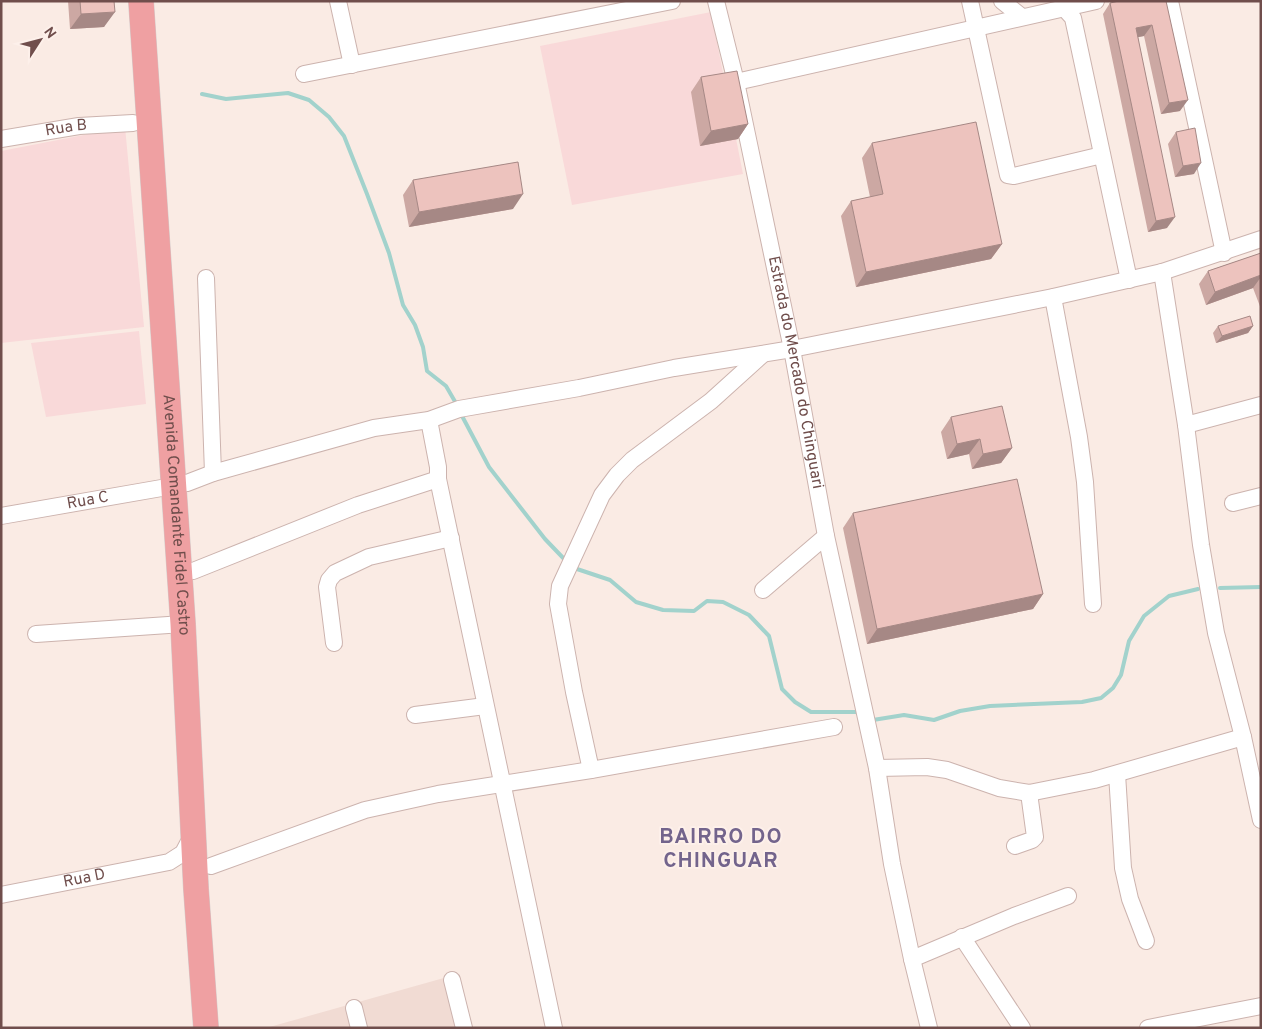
<svg xmlns="http://www.w3.org/2000/svg" width="1262" height="1029" font-family="Overpass,sans-serif">
	<style>
		.residential { fill: #f1dbd3 }
		.commercial { fill: #f9d9d9 }
		.lines { fill: none; stroke-linecap: round; stroke-linejoin: round }
		.stream { stroke: #a2d2cc; stroke-width: 4 }
		.minor-casing { stroke: #ccb3ae; stroke-width: 18 }
		.highway-casing { stroke: #d4cac9; stroke-width: 26 }
		.minor { stroke: #fff; stroke-width: 16 }
		.highway { stroke: #efa0a2; stroke-width: 25 }
		.wall { fill: #cca8a3 }
		.shaded-wall { fill: #a68885 }
		.building { fill: #edc3be; stroke: #a68885 }
		.labels { text-anchor: middle; dominant-baseline: central; stroke-width: 4; stroke-linejoin: round; paint-order: stroke }
		.street-label { font-size: 16px; fill: #704e4c; stroke: #fdf0ea }
		.district-label { font-size: 21px; font-weight: bold; letter-spacing: 1px; fill: #73648c; stroke: #fdf0ea }
	</style>
	<rect width="100%" height="100%" fill="#faebe4"/>
	<path class="residential" d="M458,974L471,1028H266Z"/>
	<path class="commercial" d="M711,12L743,174L572,205L540,46Z
		M125,127L144,327L1,343V151Z
		M139,331L146,404L46,417L31,343Z"/>
	<g class="lines">
		<path class="stream" d="M202,94L226,99L288,93L309,100L329,117L344,136L367,194L389,253L403,305L415,325L423,347L427,371L446,386L457,405
			M461,414L489,467L545,539L567,562
			M574,568L610,580L636,602L663,610L694,611L707,601L723,602L749,615L769,636L782,689L795,702L811,712H856L860,714
			M1220,588L1261,587
			M871,719L873,720L904,715L934,720L960,711L990,706L1082,702L1101,698L1113,688L1121,675L1129,641L1144,616L1169,596L1198,589"/>
		<g class="minor-casing">
			<g id="minor">
				<path d="M338,1L352,65"/>
				<path id="s1" d="M716,1L736,82L792,349L826,536L877,768L892,864L912,959L929,1028"/>
				<path d="M970,1L1008,175L1014,176L1102,155"/>
				<path d="M1002,1L1022,17"/>
				<path d="M1063,1L1064,8L1073,18L1129,280"/>
				<path d="M1170,1L1224,253"/>
				<path d="M304,74L672,1"/>
				<path d="M736,82L1096,1"/>
				<path id="s2" d="M1,139L79,126L133,123"/>
				<path d="M1162,272L1186,425L1201,545L1216,633L1243,737L1261,820"/>
				<path d="M206,278L213,473"/>
				<path d="M1053,297L1079,437L1085,482L1093,604"/>
				<path d="M429,420L438,467V479L554,1028"/>
				<path d="M1186,425L1261,405"/>
				<path d="M187,483L213,473L374,428L429,420L459,409L579,388L674,368L792,349L1053,297L1162,272L1261,239"/>
				<path d="M1233,503L1261,496"/>
				<path id="s3" d="M1,516L173,486"/>
				<path d="M193,571L358,505L438,479"/>
				<path d="M763,590L826,536"/>
				<path d="M36,634L183,624"/>
				<path d="M334,643L327,587L329,580L335,573L369,557L451,538"/>
				<path d="M415,715L485,706"/>
				<path d="M877,768L927,767L947,770L999,788L1029,793L1094,780L1243,737"/>
				<path d="M591,770L574,692L558,604L560,586L602,495L617,475L632,460L711,401L763,354"/>
				<path d="M1117,774L1123,868L1130,899L1146,941"/>
				<path d="M1015,846L1032,840L1035,837L1029,793"/>
				<path d="M211,866L365,810L438,794L591,770L834,727"/>
				<path id="s4" d="M1,895L169,862L183,853L192,836"/>
				<path d="M962,937L1022,1028"/>
				<path d="M912,959L1014,916L1068,896"/>
				<path d="M452,980L464,1028"/>
				<path d="M354,1008L359,1028"/>
				<path d="M1148,1028L1261,1006"/>
			</g>
		</g>
		<g class="highway-casing">
			<g id="highway">
				<path id="s5" d="M141,1L183,624L196,889L206,1028"/>
			</g>
		</g>
		<use href="#minor" class="minor"/>
		<use href="#highway" class="highway"/>
	</g>
	<path class="wall" d="M68,1H114L104,27L70,29Z
		M1166,1L1180,111L1161,114L1144,36L1138,37L1167,228L1148,232L1103,14L1110,3Z
		M701,77L748,124L738,139L700,146L691,92Z
		M1176,132L1194,174L1175,177L1168,144Z
		M872,143L1002,244L991,259L856,287L841,216L851,201L870,197L862,158Z
		M413,180L513,209L409,227L403,195Z
		M1261,253V309L1253,288L1206,305L1199,284L1208,271Z
		M1218,326H1253L1248,333L1216,343L1213,333Z
		M951,417L1012,448L1001,463L972,469L969,454L947,459L941,432Z
		M853,513L1043,594L1033,609L867,644L843,528Z"/>
	<path class="shaded-wall" d="M115,12L104,27L70,29L81,14Z
		M1152,25L1144,36L1128,39L1136,28Z
		M1188,100L1180,111L1161,114L1169,103Z
		M748,124L738,139L700,146L711,131Z
		M1201,163L1194,174L1175,177L1183,166Z
		M523,194L513,209L409,227L419,212Z
		M1175,217L1167,228L1148,232L1156,221Z
		M1002,244L991,259L856,287L866,272Z
		M1261,275V277L1253,288L1206,305L1215,292Z
		M1253,326L1248,333L1216,343L1222,336Z
		M980,439L969,454L947,459L957,444Z
		M1012,448L1001,463L972,469L983,454Z
		M1043,594L1033,609L867,644L877,629Z"/>
	<path class="building" d="M80,1H114L115,12L81,14Z
		M1119,1H1166L1188,100L1169,103L1152,25L1136,28L1175,217L1156,221L1110,3Z
		M737,71L748,124L711,131L701,77Z
		M976,122L1002,244L866,272L851,201L883,194L872,143Z
		M1195,128L1201,163L1183,166L1176,132Z
		M518,162L523,194L419,212L413,180Z
		M1261,253V275L1215,292L1208,271Z
		M1250,316L1253,326L1222,336L1218,326Z
		M1002,406L1012,448L983,454L980,439L957,444L951,417Z
		M1017,479L1043,594L877,629L853,513Z"/>
	<g class="labels">
		<g class="street-label">
			<text stroke="none"><textPath href="#s2" startOffset="66">Rua B</textPath></text>
			<text stroke="none"><textPath href="#s1" startOffset="380">Estrada do Mercado do Chinguari</textPath></text>
			<text stroke="none"><textPath href="#s3" startOffset="88">Rua C</textPath></text>
			<text stroke="none"><textPath href="#s5" startOffset="515">Avenida Comandante Fidel Castro</textPath></text>
			<text stroke="none"><textPath href="#s4" startOffset="85">Rua D</textPath></text>
		</g>
		<g class="district-label">
			<text x="721" y="837">BAIRRO DO<tspan x="721" dy="24">CHINGUAR</tspan></text>
		</g>
	</g>
	<rect width="1262" height="1029" fill="none" stroke="#704e4c" stroke-width="5"/>
	<g transform="translate(40 40) rotate(54)" stroke="#fdf0ea" stroke-width="4" paint-order="stroke">
	<path d="M0-4L9 19L0 12L-9 19Z" fill="#704e4c"/>
	<text y="-8" font-size="14" font-weight="bold" text-anchor="middle" fill="#704e4c">N</text>
	</g>
</svg>
